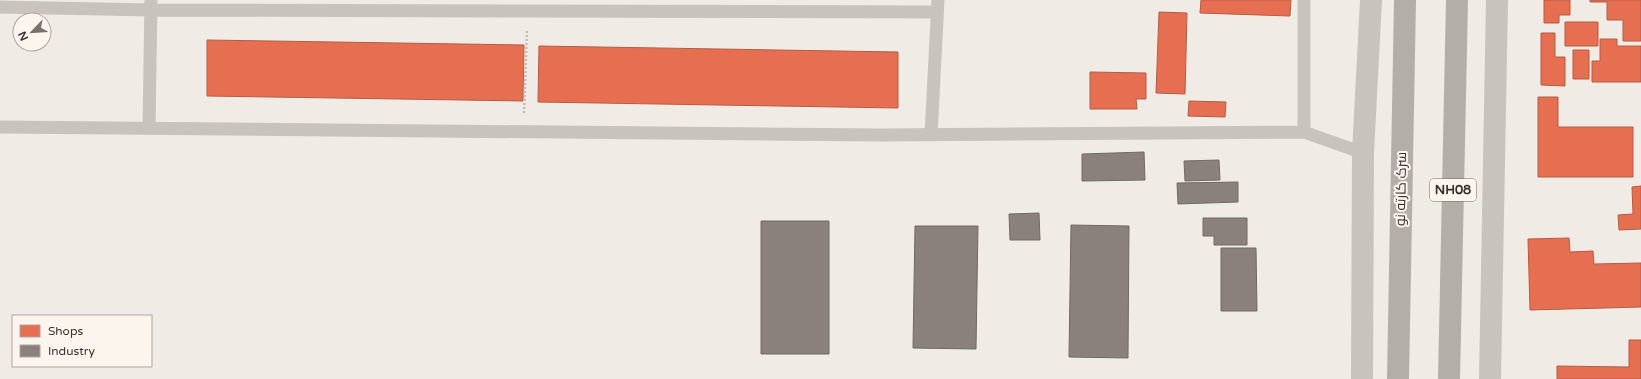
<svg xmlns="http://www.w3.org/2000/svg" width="1641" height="379" font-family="'Varela Round',Cairo,sans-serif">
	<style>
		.shops { fill: #e76f51; stroke: #b35c46 }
		.industry { fill: #8a817c; stroke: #726964 }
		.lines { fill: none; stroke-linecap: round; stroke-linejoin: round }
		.path { stroke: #c2bbb6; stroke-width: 2.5; stroke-dasharray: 2 2; stroke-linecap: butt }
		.service { stroke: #c9c3be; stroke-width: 13 }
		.minor { stroke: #c9c3be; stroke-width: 22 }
		.trunk { stroke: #b4aea8; stroke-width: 22 }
		.labels { text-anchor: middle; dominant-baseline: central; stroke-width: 4; stroke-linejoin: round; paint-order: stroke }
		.shield { fill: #fbf5ee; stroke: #756b66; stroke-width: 1 }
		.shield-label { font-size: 13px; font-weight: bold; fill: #3b302b }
		.street-label { font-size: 14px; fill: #3b302b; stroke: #fbf5ee }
	</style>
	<rect width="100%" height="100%" fill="#f0ebe5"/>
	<path class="shops" d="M1201,0H1291L1290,16L1200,13Z
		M1544,0H1570V15H1559V23H1544Z
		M1590,0H1641V41H1623V20H1607V2H1590Z
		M1159,12L1187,13L1185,94L1156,93Z
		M1565,22H1598V46H1565Z
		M1541,33H1555V57H1565V86L1541,85Z
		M1600,39H1617V46H1641V82H1592V61H1600Z
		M207,40L524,45L523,101L207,96Z
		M539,46L898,52V108L538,102Z
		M1573,50H1589V79H1573Z
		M1090,72L1146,73V99H1136L1137,109H1090Z
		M1538,97H1558V127H1633V177H1538Z
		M1189,101L1226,102L1225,117L1188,116Z
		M1641,186V229L1619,230L1618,215L1633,214L1632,187Z
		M1569,238L1570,252L1593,251L1594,264L1641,263V307L1530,310L1528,239Z
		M1629,340H1641V379H1557V366L1629,367Z"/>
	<path class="industry" d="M1144,152L1145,180L1082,181V154Z
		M1219,160L1220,180L1185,181L1184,161Z
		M1238,182V202L1178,204L1177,183Z
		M1039,213L1040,240H1010L1009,214Z
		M1203,218H1247V245H1214V236H1203Z
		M761,221H829V354H761Z
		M1071,225L1129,226L1128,358L1069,357Z
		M915,226H978L976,349L913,348Z
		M1221,248H1256L1257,311H1221Z"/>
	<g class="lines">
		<path class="path" d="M524,113L527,30"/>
		<path class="service" d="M1304,0V132
			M0,7L151,10L937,12
			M0,127L882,135L1304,132L1363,153
			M149,128L151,0
			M931,135L938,0"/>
		<path class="minor" d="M1362,379L1363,153L1371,0
			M1490,379L1497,0"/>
		<path class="trunk" d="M1398,379L1405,0
			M1449,379L1457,0"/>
	</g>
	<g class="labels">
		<rect class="shield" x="1430" y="179" width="46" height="22" rx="3"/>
		<g class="shield-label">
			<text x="1453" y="190">NH08</text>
		</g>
		<g class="street-label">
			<text transform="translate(1401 189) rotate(-89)">سرک کارته نو</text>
		</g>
	</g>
	<rect x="12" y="315" width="140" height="52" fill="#fbf5ee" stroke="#aea6a0"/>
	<rect x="20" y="325" width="20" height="12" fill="#e76f51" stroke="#aea6a0"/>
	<text x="48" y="335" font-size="12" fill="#3b302b">Shops</text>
	<rect x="20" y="345" width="20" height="12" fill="#8a817c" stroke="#aea6a0"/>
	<text x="48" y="355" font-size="12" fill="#3b302b">Industry</text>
	<g transform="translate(32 32) rotate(245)"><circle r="19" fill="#fbf5ee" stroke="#aea6a0"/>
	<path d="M0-3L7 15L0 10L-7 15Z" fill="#7a716c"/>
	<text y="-6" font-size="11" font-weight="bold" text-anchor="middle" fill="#3b302b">N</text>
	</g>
</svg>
